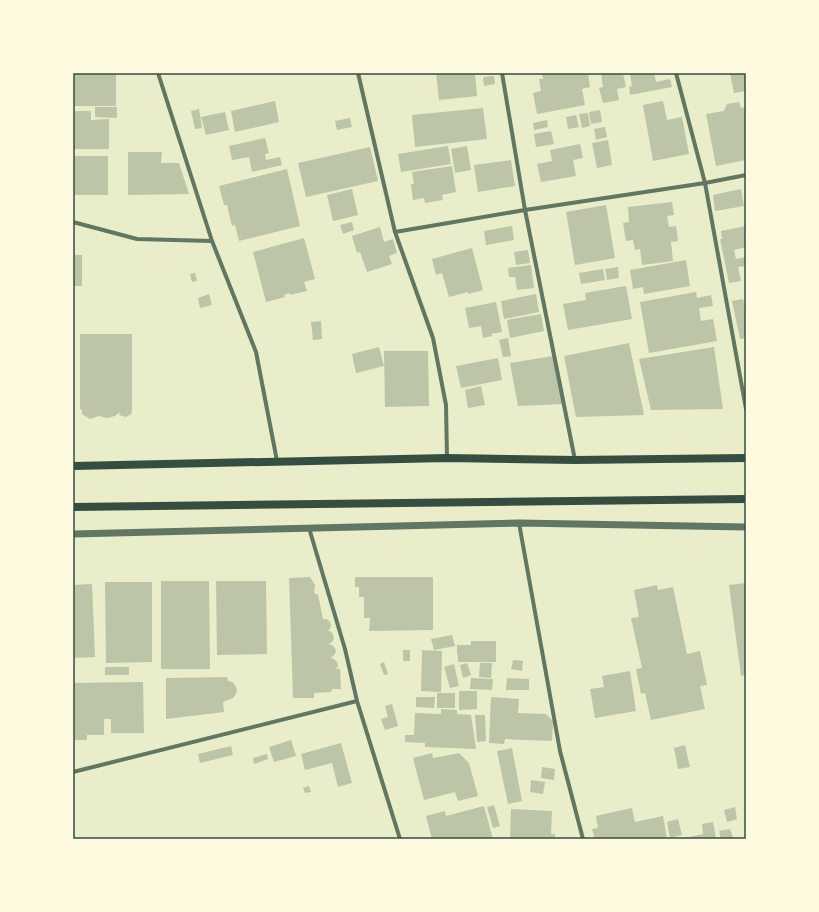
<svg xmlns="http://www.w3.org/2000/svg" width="819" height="912" font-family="'PT Sans Narrow',sans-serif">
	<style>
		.building { fill: #bcc5a7 }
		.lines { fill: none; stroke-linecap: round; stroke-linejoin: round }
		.minor { stroke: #617663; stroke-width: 4 }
		.tertiary { stroke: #617663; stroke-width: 7 }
		.secondary { stroke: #344e41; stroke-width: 8 }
		.neatline { fill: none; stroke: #344e41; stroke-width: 1.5 }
	</style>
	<rect width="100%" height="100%" fill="#e9edc9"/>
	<path class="building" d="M73,73H116V106H73Z
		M436,73H475L477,96L439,100Z
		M542,73H588L590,87L582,89L585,105L537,114L533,93L541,91L539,79H543Z
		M601,73H623L626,87L617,89L619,100L603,103L599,88L603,87Z
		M633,73H654L656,82L670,79L672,87L630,95L629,87L632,86L630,74Z
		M730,73H746V91L734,93Z
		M494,76L495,84L484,86L483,77Z
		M275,101L279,122L235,132L231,111Z
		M663,101L667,120L682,117L689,154L653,161L643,105Z
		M739,102L741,108L746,107V160L716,166L706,114L724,111L727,104Z
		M95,107H117V118L95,117Z
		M483,108L487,139L415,147L412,115Z
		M199,109L202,128L195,129L191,111Z
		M600,110L602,122L591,124L589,112Z
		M73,111H91V120L109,119V149H74Z
		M225,112L229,130L206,135L201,117Z
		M588,113L590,126L582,128L579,114Z
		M576,115L579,127L568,129L566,117Z
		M350,118L352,127L337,130L335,121Z
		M547,120L548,127L534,130L533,123Z
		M605,127L607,137L596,140L594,129Z
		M551,131L554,144L536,147L534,134Z
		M265,138L269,153L265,154L266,160L280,157L282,165L252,172L249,157L232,160L229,146Z
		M608,140L612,165L597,168L592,143Z
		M580,144L583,158L573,160L576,176L541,182L537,164L552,161L550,150Z
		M448,146L451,164L401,172L398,154Z
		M467,146L471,170L455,173L451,149Z
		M370,147L378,181L306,197L298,163Z
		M128,152H162L161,163H179L189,194L128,195Z
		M73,156H108V195H73Z
		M511,160L515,186L478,192L474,165Z
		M452,166L456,192L442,195L443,200L425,203L424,198L413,200L411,184H414L412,172Z
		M287,169L300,226L239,241L235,225L232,226L227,205H224L219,186Z
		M352,189L358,215L333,221L327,195Z
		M741,189L744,206L715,211L713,195Z
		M672,202L674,215L667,216L669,227L676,226L678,241L671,242L673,261L642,265L640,249L635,250L633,240L626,241L623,223L629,222L628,207Z
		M606,205L615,258L575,265L566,212Z
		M352,222L354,230L343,234L340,225Z
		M512,226L514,240L486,245L484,231Z
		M746,226V247L734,250L736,259L746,257V266L738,267L741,281L729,283L720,239H722L721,231Z
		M380,227L384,242L393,239L397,253L389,256L392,264L367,272L360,252L357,253L352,236Z
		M304,238L315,279L304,282L307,291L290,295V293L284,295L285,297L266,302L253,252Z
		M472,248L483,290L468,294V292L449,297L442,273L436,275L432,259Z
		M528,250L530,263L516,265L514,252Z
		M73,255H82V286H73Z
		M686,260L690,286L644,294L643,287L633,289L630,270Z
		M531,265L534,288L517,290L515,277H509L508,268Z
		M618,267L619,278L607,280L605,269Z
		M603,269L605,280L581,284L579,273Z
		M195,273L197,281L192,282L190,274Z
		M626,286L632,319L568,330L563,304L586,300L585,293Z
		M696,292L697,298L711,295L713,306L699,308L701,321L713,319L717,341L649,353L640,302Z
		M209,294L212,305L200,308L198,298Z
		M536,294L539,312L504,319L501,301Z
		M743,299L746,312V338L740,339L732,301Z
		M496,302L502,332L491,334L492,336L483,338L481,326L469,328L465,308Z
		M541,314L544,331L510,338L507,320Z
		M321,321L322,339L313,340L311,322Z
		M80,334H132V410L131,414L126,417L119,415L120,412L115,416L107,418L99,416L90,419L82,414V410L80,409Z
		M508,338L511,356L503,357L499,340Z
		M629,343L644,415L576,417L564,356Z
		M379,347L384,366L356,373L352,354Z
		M714,347L723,409L651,410L639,359Z
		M384,351H428L429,406L385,407Z
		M553,356L563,404L518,406L510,363Z
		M498,358L502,380L461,388L456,366Z
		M481,386L485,405L468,408L465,390Z
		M310,577L315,585L314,593L318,595L323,619H327L330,622L331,626L329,630L327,631H330L333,634L334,638L332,642L328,644L332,645L335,648L336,652L334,655L330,658L334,659L337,662L338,666L336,669H340L341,689H332L331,692L314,693V698H293L289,578Z
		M355,577H433V630L369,631L370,618H364V597H359V587H355Z
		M161,581H209L210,669H161Z
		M216,581H266L267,654L217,655Z
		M105,582H152V662L106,663Z
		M746,583V675L741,676L729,585Z
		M92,584L95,657L73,658V585Z
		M657,585L658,590L673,587L687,654L700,651L707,685L700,686L705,709L651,720L645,693L641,694L636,669L642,668L631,618L639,617L634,590Z
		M452,635L455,646L434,650L431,639Z
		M471,641H496V662H458V655H457V645H471Z
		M403,650H410V661H403Z
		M422,650L442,651L441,692L421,691Z
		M513,660L523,661L522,671L511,669Z
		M384,662L388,674L384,675L380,664Z
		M467,663L471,675L463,678L460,665Z
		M480,663H492L491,678L479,677Z
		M454,664L459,686L450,688L444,667Z
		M105,667H129V675H105Z
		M630,671L636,711L595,718L590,689L604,687L602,676Z
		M227,677L228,681L232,682L235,685L237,690L236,694L233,698L223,702L224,712L166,719V678Z
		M471,678L493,679L492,690L470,689Z
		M507,678L529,679V690H506Z
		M143,682L144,733H111V719H104V735H87V740H73V683Z
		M459,691H477V709L459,710Z
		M437,693H455V708H437Z
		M416,697H435L434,708L416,707Z
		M491,697L519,699L518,713L546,714L553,721L552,741L505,739L504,744L489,743Z
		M392,704L398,726L385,730L381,719L388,717L385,706Z
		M441,709L457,710V714L471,715L476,749L425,747V743L405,742V735H414L415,713L441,714Z
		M475,715H485L486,741L477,742Z
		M291,740L296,756L274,762L269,747Z
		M341,743L352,783L338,787L332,763L305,770L301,754Z
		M685,745L690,767L678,769L674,748Z
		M231,746L233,755L200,763L198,754Z
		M512,748L522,801L508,804L497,751Z
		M432,753L433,758L459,753L469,763L478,796L458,801L455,792L424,800L413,758Z
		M267,754L268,759L254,764L253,758Z
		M542,767L555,769L554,780L541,778Z
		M531,780L545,782L543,794L530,792Z
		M309,786L311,792L305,793L303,788Z
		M494,805L500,826L493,828L487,807Z
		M484,806L493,839H432L426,816L445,811L446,816Z
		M735,807L737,819L727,822L724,810Z
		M632,808L635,822L663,816L667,839H595L592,829L598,828L596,816Z
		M511,809L552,811L551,834H555V839H510Z
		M678,819L682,835L670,838L667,822Z
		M713,822L716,839H680L703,834L702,824Z
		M730,829L733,838L721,839L719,831Z"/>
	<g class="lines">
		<path class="minor" d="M158,73L212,241L256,352L277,461
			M358,73L395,232L433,338L446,405L447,458
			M502,73L525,210L575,460
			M676,73L705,183L746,409
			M73,222L137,239L212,241
			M395,232L525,210L705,183L746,175
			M519,523L560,751L583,839
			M309,528L345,649L357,701L400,839
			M73,772L357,701"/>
		<path class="tertiary" d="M73,534L519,523L746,527"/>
		<path class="secondary" d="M73,466L447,458L575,460L746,458
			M73,507L746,499"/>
	</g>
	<rect width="819" height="912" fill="none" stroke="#fefae0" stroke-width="148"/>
	<rect x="74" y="74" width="671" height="764" class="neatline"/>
</svg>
